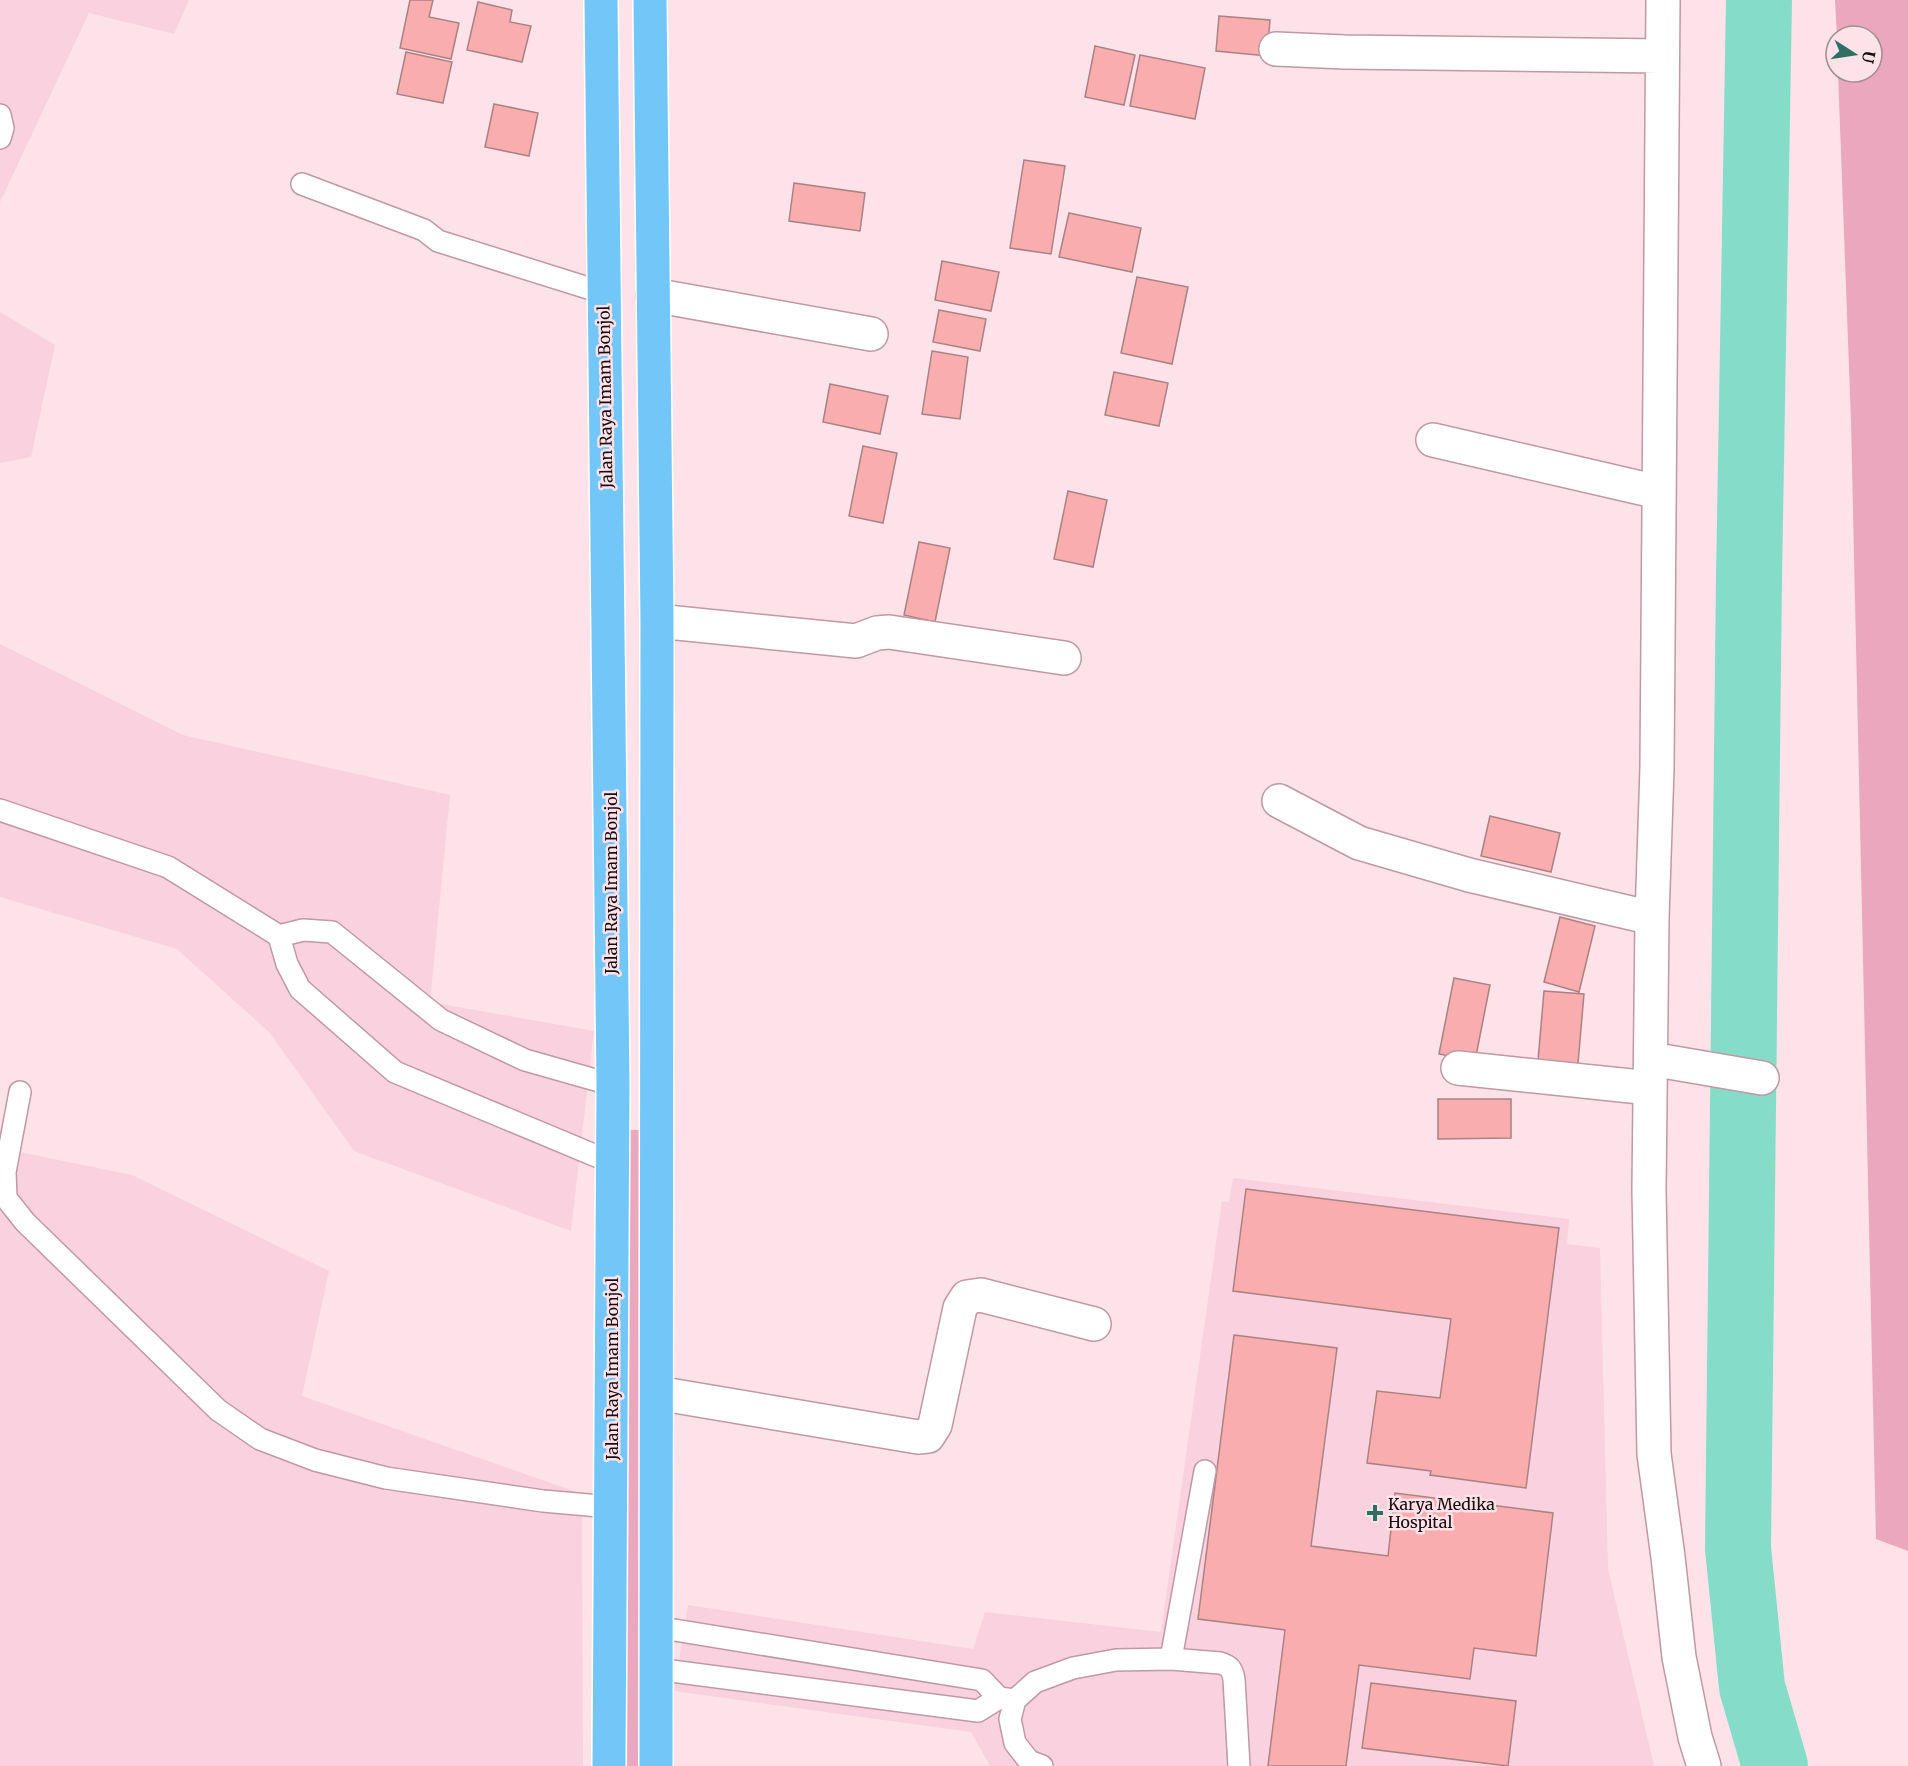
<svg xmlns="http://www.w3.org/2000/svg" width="1908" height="1766" font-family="Merriweather,serif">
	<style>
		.built { fill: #fad1de }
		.green { fill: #eaa7bd }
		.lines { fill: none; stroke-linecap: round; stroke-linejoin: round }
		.river { stroke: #85ddc8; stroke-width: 66 }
		.building { fill: #f9adaf; stroke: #ab8283; stroke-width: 1.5 }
		.service-casing { stroke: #c198a5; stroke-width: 24 }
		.minor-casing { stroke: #c198a5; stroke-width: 36 }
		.trunk-casing { stroke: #fff; stroke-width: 36 }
		.service { stroke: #fff; stroke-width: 21 }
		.minor { stroke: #fff; stroke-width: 33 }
		.trunk { stroke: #72c7f8; stroke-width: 33 }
		.poi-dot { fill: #2d7062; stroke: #fde2ea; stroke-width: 2 }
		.labels { text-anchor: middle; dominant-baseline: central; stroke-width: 5; stroke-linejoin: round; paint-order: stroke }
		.street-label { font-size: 16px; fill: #170a0e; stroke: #fde2ea }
		.poi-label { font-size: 16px; fill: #170a0e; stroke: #fde2ea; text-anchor: start }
	</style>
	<rect width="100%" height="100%" fill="#fde2ea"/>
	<path class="built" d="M0,0H189L174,34L89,13L0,202Z
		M0,312L55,345L31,457L0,463Z
		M0,644L183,735L450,795L430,1002L594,1031L571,1231L354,1151L270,1033L177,949L0,897Z
		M0,1148L132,1175L329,1271L302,1396L582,1494L583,1766H0Z
		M1233,1178L1569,1219L1567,1244L1600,1248L1608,1569L1654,1766H990L971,1732L674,1691L688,1605L973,1649L985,1612L1161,1632L1222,1201L1229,1202Z"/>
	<path class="green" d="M1835,0H1908V1551L1876,1539L1851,421L1838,72H1872V36H1837Z
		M613,1130H657L656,1766H609Z"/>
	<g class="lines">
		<path class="river" d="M1759,0L1749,577L1738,1548L1752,1687L1775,1766"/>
	</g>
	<path class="building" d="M410,0H433L429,17L459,23L451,59L400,48Z
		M478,2L512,10L510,22L531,26L522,62L467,50Z
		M1219,16L1270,20L1267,56L1216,51Z
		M1095,46L1135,55L1124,105L1085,97Z
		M406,52L452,62L443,103L397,94Z
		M1140,55L1205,68L1195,119L1130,106Z
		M494,104L538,113L529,156L485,147Z
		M1024,160L1065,166L1051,254L1010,248Z
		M794,183L865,193L860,231L789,221Z
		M1069,213L1141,228L1132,272L1059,257Z
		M942,261L999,272L991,311L935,300Z
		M1137,277L1188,287L1172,364L1121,353Z
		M939,310L986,319L980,351L933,342Z
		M932,351L968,357L960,419L922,414Z
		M1114,372L1168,383L1159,426L1105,415Z
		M830,384L888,396L880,434L823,422Z
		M863,446L897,453L883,523L849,516Z
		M1068,491L1107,500L1093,567L1054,559Z
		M919,542L950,548L935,622L904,615Z
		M1490,816L1560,833L1551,872L1481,856Z
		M1560,917L1595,926L1579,992L1544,982Z
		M1454,978L1490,985L1475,1061L1439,1054Z
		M1544,991L1584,994L1577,1075L1537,1072Z
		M1438,1099H1511V1138L1438,1139Z
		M1246,1189L1559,1228L1526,1488L1430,1475L1431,1471L1367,1463L1377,1391L1440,1398L1451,1319L1233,1291Z
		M1234,1335L1337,1348L1311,1546L1388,1556L1395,1493L1553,1513L1536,1656L1474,1648L1470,1679L1359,1665L1346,1766H1268L1285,1630L1198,1619Z
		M1371,1683L1516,1701L1508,1766L1362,1748Z"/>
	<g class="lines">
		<g class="service-casing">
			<path id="service" d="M0,115L3,128L0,138
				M302,184L424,230L438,241L604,293
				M0,810L168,867L279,936L287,964L300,989L395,1072L613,1163
				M279,936L303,930L332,932L441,1020L525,1060L613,1085
				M20,1092L5,1172L6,1198L25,1222L218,1410L260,1439L315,1460L386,1478L543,1501L611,1507
				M656,1627L982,1680L999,1698
				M1171,1659L1205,1471
				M656,1669L978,1711L999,1698L1015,1700L1035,1682L1073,1668L1116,1660L1171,1659L1220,1663C1230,1666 1232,1669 1234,1679L1239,1766
				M1015,1700L1010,1719L1015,1743L1029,1761L1042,1766"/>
		</g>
		<g class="minor-casing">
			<path id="minor" d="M1663,0L1657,768L1652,918L1649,1190L1654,1454L1668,1557L1679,1657L1695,1737L1704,1766
				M1276,49L1344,52L1661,56
				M653,295L871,334
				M1433,440L1658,492
				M657,621L856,641L877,633L889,632L1064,658
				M1279,801L1359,843L1469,875L1652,918
				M1651,1059L1762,1078
				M1458,1068L1650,1088
				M657,1393L918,1437L928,1436L935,1425L960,1308L967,1297L981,1295L1094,1324"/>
		</g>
		<g class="trunk-casing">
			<path id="trunk" d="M601,0L613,1085L609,1766
				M650,0L657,621L656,1766"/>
		</g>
		<use href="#service" class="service"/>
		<use href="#minor" class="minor"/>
		<use href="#trunk" class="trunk"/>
	</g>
	<path class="poi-dot" d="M1372 1504h6v6h6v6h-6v6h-6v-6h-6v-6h6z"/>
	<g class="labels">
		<g class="street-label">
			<text transform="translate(605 397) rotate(-91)">Jalan Raya Imam Bonjol</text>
			<text transform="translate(611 883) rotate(-90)">Jalan Raya Imam Bonjol</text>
			<text transform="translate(612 1369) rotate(-90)">Jalan Raya Imam Bonjol</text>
		</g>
		<g class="poi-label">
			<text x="1388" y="1504">Karya Medika<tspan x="1388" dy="18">Hospital</tspan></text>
		</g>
	</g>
	<g transform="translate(1854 54) rotate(102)"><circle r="28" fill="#fde2ea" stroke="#a18c92" stroke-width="1.5"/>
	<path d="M0-4.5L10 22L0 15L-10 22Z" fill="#2d7062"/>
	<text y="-9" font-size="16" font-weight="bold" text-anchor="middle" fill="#170a0e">U</text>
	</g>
</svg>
